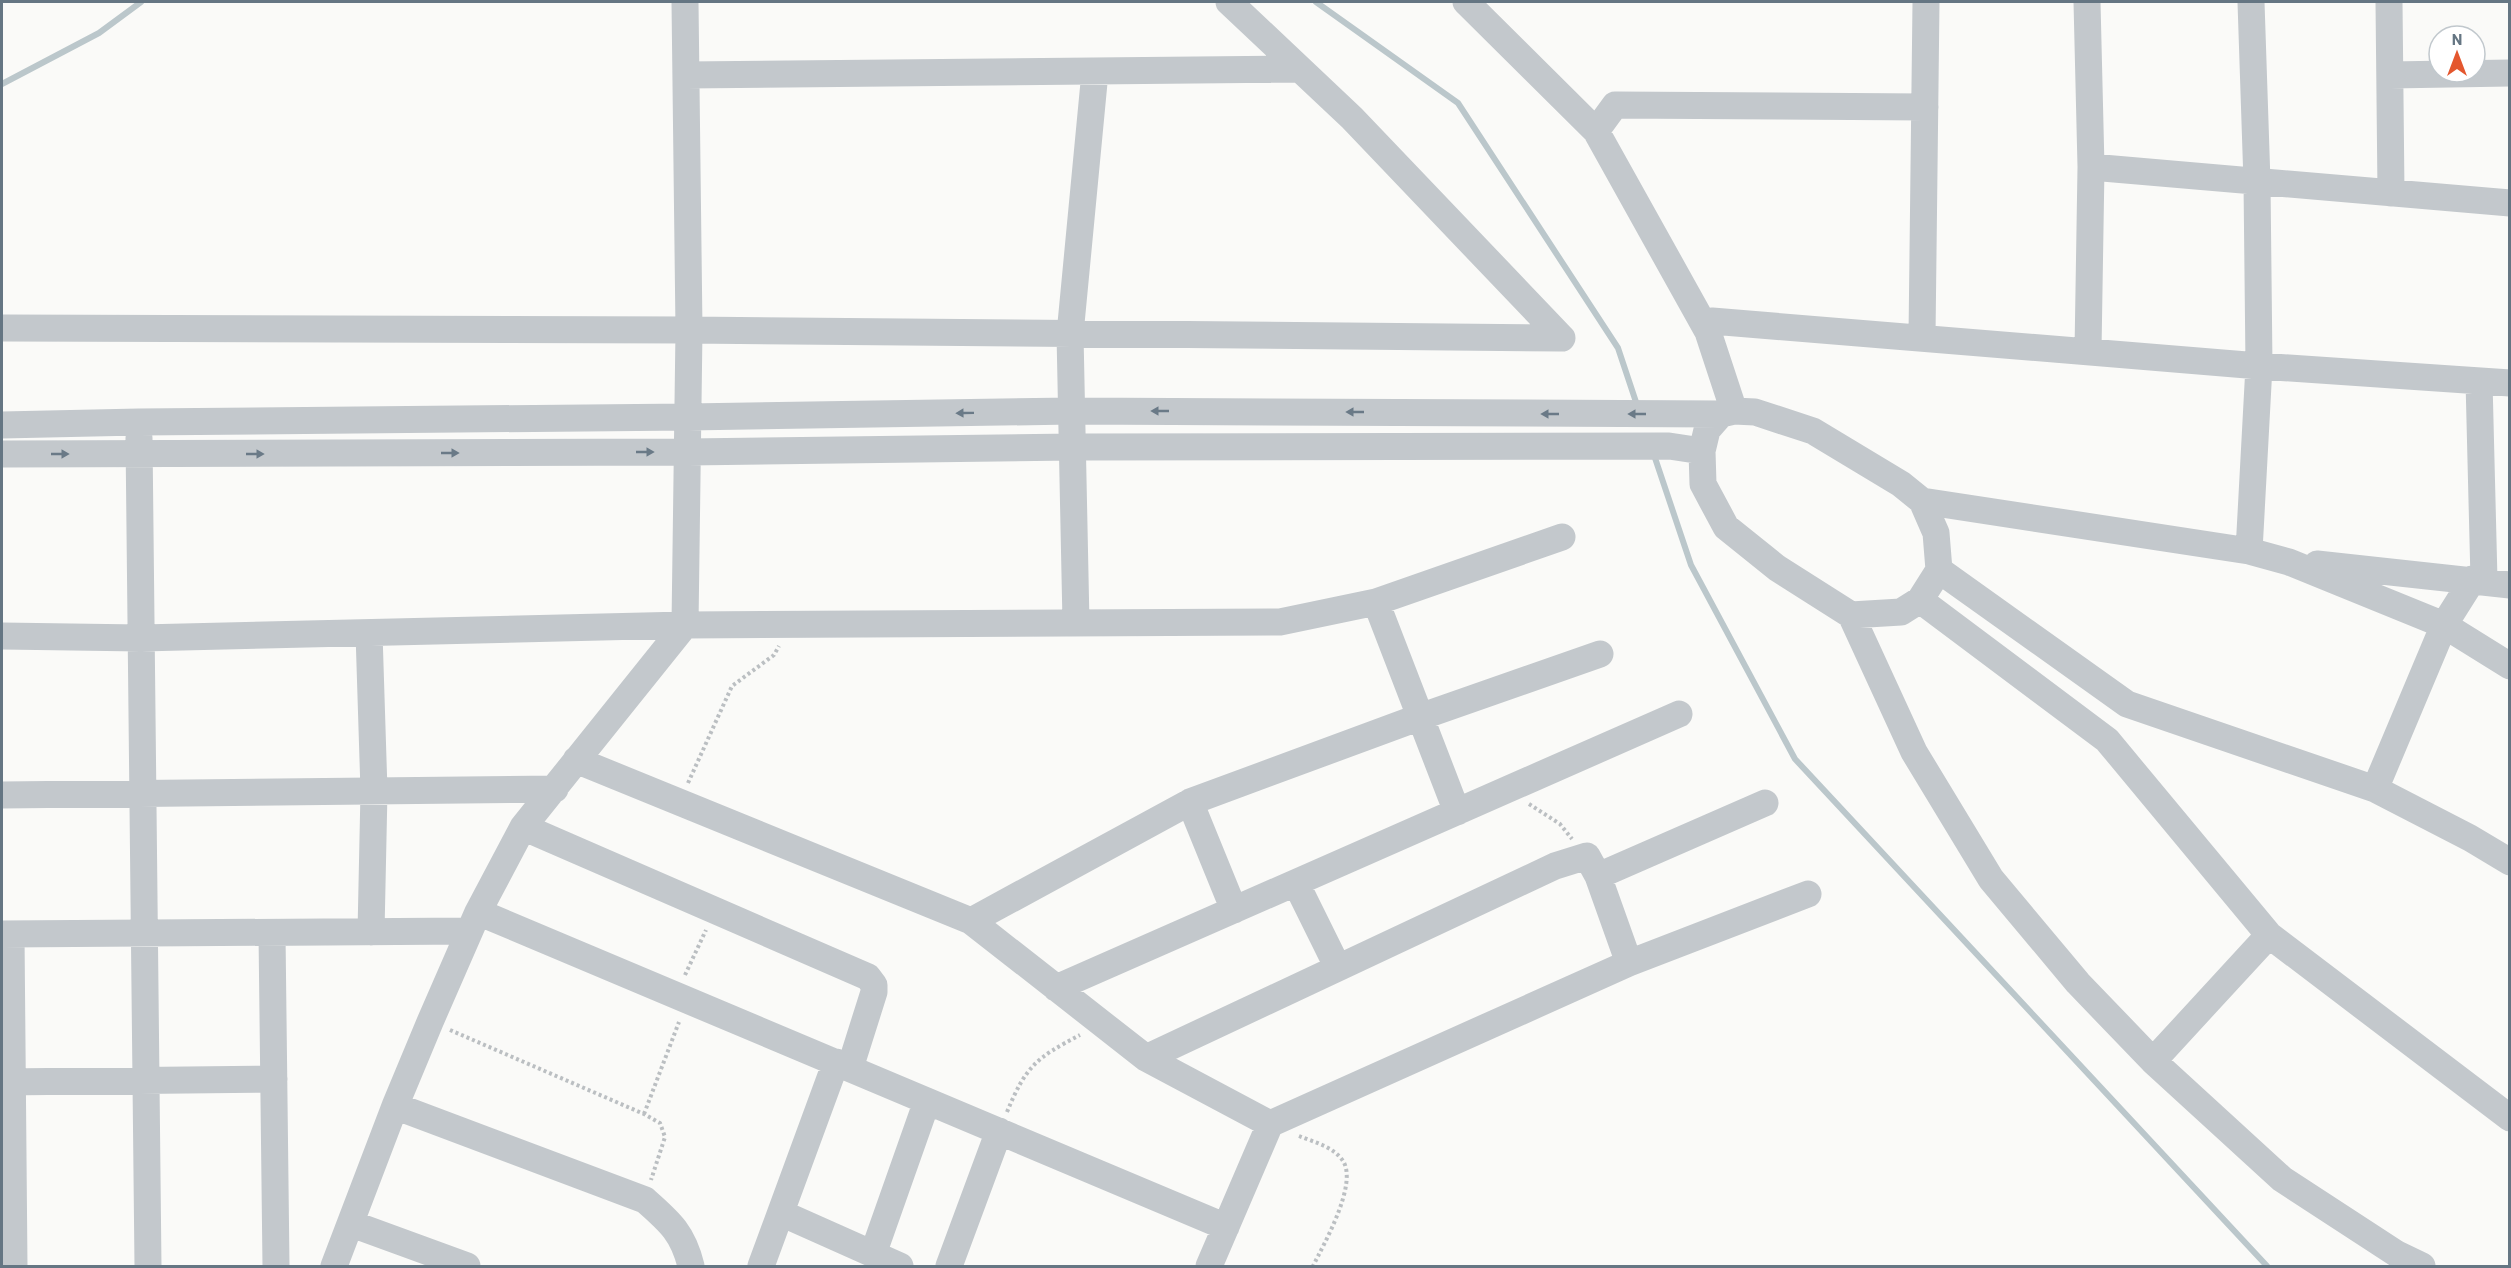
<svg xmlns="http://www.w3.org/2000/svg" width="2511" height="1268" font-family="Barlow,sans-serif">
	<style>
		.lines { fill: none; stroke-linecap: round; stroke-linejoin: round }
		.stream { stroke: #bbc7cb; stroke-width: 6 }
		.path { stroke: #bbbfc2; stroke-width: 4; stroke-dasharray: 3 3; stroke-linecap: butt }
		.minor { stroke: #c3c8cc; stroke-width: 27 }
		.oneway { fill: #6a7a87 }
	</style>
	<rect width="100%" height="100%" fill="#fafaf8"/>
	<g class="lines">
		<path class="stream" d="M1316,2L1458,103L1618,348L1638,408
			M2,84L99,33L141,2
			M1653,452L1691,565L1795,759L2267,1266"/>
		<path class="path" d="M688,783L732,686L774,655L779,646
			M1529,804L1560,824L1572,839
			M685,975L706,930
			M450,1030L644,1114L660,1123L665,1137L651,1180
			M1007,1112C1026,1066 1036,1058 1080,1035
			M644,1114L679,1022
			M1299,1136C1314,1142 1334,1147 1343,1161C1358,1184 1324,1244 1313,1266"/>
		<path class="minor" d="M1229,2L1352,118L1562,338
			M1466,2L1596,131L1708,332
			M2087,2L2091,167L2088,351
			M2389,2L2391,193
			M686,75L1300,69
			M2390,75L2510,73
			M1596,131L1615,105L1925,107
			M2091,167L2510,203
			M2,328L689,330L1562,338
			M1922,337L1926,2
			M2479,381L2484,580
			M1734,411L1708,332V325L1712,321L2259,366L2510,383
			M1734,411L1755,412L1813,431L1901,484L1922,501L1936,533L1939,570L1920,600L1901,612L1851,615L1777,568L1726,527L1703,484L1702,451L1707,430L1721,414Z
			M2,425L139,422L688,417L1072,411L1721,414
			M139,438L148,1266
			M2,454L688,452L1073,447L1669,446L1702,451
			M1922,501L2249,551L2289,562L2444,625L2510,666
			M2249,551L2259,366L2257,182L2251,2
			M2317,564L2510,585
			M1939,570L2127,704L2375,789L2470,838L2510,862
			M1920,600L2107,740L2269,935L2510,1118
			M1376,602L1457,812
			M1851,615L1914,752L1991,879L2078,983L2153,1061L2282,1179L2397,1254L2422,1266
			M1076,623L1070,334L1095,72
			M369,633L374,791L371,932
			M2,636L141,638L685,625L1280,622L1376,602L1562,537
			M576,760L971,921L1146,1058L1270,1124
			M2375,789L2444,625L2473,579
			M2,795L555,789
			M1190,802L1234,910
			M523,827L868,977L874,985V992L850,1068
			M1598,876L1765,803
			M1296,883L1338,968
			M478,912L1226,1227
			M971,921L1190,802L1420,717L1600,654
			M272,933L276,1266
			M2,934L469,931
			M11,934L14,1266
			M1056,988L1679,714
			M1146,1058L1555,866L1587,856L1598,876L1629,963
			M2153,1061L2269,935
			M2,1082L274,1079
			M395,1106L645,1200C670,1222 683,1233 691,1266
			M781,1213L900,1266
			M352,1224L467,1266
			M873,1254L927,1101
			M334,1266L395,1106L430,1022L478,912L523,827L685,625L689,330L685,2
			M761,1266L836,1062
			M949,1266L999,1131
			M1209,1266L1270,1124L1629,963L1808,894"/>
	</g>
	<defs><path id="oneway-solid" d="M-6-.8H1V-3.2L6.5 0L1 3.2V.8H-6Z" transform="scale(1.5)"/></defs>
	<g class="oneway">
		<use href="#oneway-solid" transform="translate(1160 411) rotate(-180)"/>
		<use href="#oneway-solid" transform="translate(1355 412) rotate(-180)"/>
		<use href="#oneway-solid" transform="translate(965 413) rotate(179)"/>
		<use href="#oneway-solid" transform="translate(1550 414) rotate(-180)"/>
		<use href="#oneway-solid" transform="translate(1637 414) rotate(-180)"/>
		<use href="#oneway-solid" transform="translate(645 452)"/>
		<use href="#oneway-solid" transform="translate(450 453)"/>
		<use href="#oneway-solid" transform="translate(60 454)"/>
		<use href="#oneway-solid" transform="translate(255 454)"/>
	</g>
	<rect width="2511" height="1268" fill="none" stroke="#657683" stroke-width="6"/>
	<g transform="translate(2457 54)"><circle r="28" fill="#ffffff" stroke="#c1c8cd" stroke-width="1.5"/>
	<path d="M0-4.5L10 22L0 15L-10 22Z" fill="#e4572e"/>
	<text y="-9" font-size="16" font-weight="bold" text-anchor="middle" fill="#657683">N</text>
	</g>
</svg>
